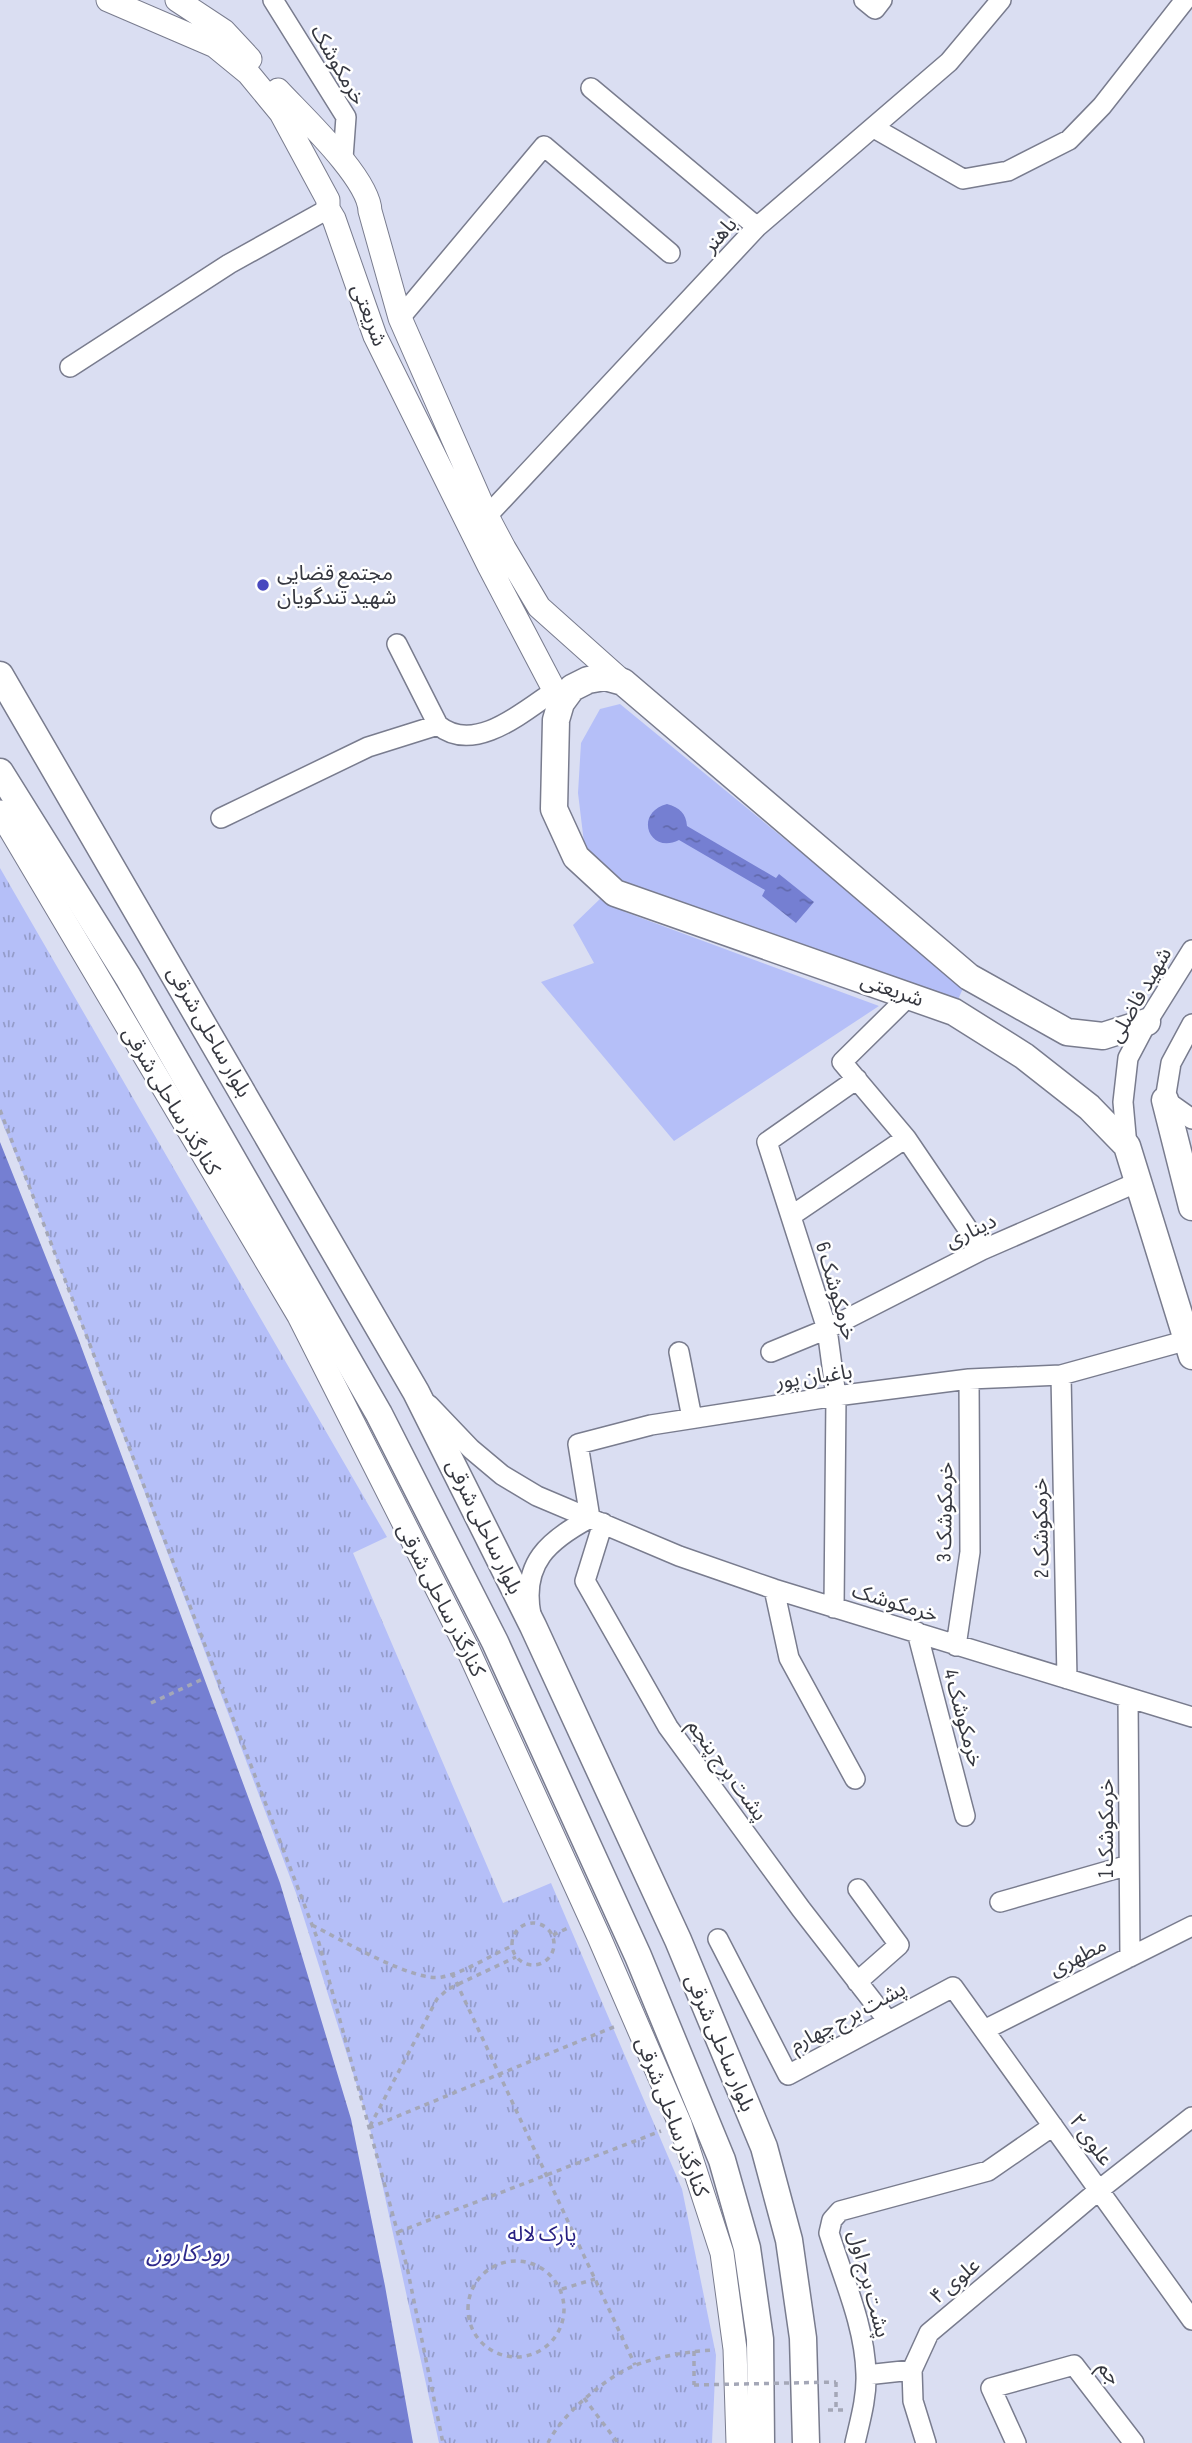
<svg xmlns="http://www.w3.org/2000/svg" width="1192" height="2443" font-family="'Sofia Sans Condensed','Noto Sans Arabic',sans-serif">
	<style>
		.grass { fill: #b5bff8 }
		.park { fill: url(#park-tufts) }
		.water { fill: url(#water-ripples) }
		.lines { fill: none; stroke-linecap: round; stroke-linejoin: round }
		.minor-casing { stroke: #797c8e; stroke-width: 22 }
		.tertiary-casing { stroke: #797c8e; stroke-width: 25 }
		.secondary-casing { stroke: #797c8e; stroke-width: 29 }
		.path { stroke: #a4a7b7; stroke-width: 3.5; stroke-dasharray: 5 5; stroke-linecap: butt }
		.minor { stroke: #fff; stroke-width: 19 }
		.tertiary { stroke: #fff; stroke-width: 23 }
		.secondary { stroke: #fff; stroke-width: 26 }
		.path-bridge { stroke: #a4a7b7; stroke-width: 3.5; stroke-dasharray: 5 5; stroke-linecap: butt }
		.poi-dot { fill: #4949bf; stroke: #fff; stroke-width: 2.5 }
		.labels { text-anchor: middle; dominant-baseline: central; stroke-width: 5; stroke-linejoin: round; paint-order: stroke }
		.street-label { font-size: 21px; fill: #363840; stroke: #fff }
		.poi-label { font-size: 21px; fill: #363840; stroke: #fff; text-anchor: start }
		.park-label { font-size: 21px; fill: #282082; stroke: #fff }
		.water-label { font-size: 23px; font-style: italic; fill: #2e298b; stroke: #fff }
	</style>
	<defs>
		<pattern id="park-tufts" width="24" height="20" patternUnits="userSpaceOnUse" patternTransform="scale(1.75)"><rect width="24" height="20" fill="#b5bff8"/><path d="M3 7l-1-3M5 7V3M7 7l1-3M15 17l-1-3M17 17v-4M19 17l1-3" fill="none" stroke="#949cca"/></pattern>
		<pattern id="water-ripples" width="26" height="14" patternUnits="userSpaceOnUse" patternTransform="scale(1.75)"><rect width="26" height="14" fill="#757fd2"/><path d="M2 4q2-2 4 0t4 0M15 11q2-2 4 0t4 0" fill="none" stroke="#6169ac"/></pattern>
	</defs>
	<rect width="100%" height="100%" fill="#dadef2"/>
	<path class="grass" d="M620,704L964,986L957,1002L622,885L585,851L578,793L581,743L600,709Z
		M602,897L625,912L879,1006L674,1141L541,982L594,963L573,925Z"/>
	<path class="park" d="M0,868L387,1537L353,1553L503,1903L551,1883L682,2189L716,2355L712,2443H439L369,2124L296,1893L38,1210L0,1117Z"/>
	<path class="water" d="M667,804C680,808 686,813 687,826L776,878L779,874L814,902L796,923L762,896L765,890L679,840C649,855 633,813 667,804Z
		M0,1142L78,1338L280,1883L351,2119L385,2286L413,2443H0Z"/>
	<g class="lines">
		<g class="minor-casing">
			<path id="minor" d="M273,0L346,117L343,158
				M864,0L875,9L882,0
				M591,88L757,227
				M874,128L963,179L1008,171L1069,140L1102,106L1185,0
				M400,318L544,146L670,253
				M70,367L229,264L328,209
				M487,516L757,227L949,62L1001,0
				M397,644L438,725
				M221,818L368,747L438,725C474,755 523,712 554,691
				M909,996L842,1062L906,1138L982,1250
				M1192,1024L1171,1063L1165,1100L1192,1119
				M1127,1146L1123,1102L1128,1058L1147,1022L1192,950
				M791,1216L906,1138
				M679,1352L692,1418
				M771,1352L827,1329L982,1250L1138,1182
				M1061,1375L1067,1679
				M429,1405L471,1449L502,1475L537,1496L679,1556L774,1589L1192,1717
				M590,1518L578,1444L651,1425L836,1396L969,1379L1061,1375L1188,1340
				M603,1523L585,1581L668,1727L801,1909L888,2021
				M774,1589L789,1658L855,1779
				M834,1608L836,1396L827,1329L767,1142L857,1079
				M531,1615C521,1563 549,1540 590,1518
				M917,1632L965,1816
				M956,1646L970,1552L969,1379
				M1128,1698L1130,1957
				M1000,1902L1129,1865
				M718,1939L788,2075L953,1987L1192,2320
				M857,1982L899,1945L858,1889
				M984,2030L1192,1926
				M866,2375L912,2370
				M855,2443C860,2421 867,2397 866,2374C865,2326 843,2278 829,2233L832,2220L840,2211L988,2171L1053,2126
				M926,2443L913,2401L912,2370L929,2333L1099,2190L1192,2117
				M1016,2443L991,2388L1074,2365L1134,2443"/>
		</g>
		<g class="tertiary-casing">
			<path id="tertiary" d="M108,0L215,46L248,73L281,113L328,200V209L334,219L375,336L489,566L561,703
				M177,0L224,31L250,59
				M278,90C301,115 369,178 370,211L400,318L487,516L504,548L539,607L623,682
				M0,812L299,1316L469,1652L599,1937L680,2124L722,2253L735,2349L738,2443"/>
		</g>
		<g class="secondary-casing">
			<path id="secondary" d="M0,675L416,1392L533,1626L678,1940L764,2147L789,2240L803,2338L806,2443
				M0,772L128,977L379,1414L495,1642L638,1956L722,2160L747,2248L760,2339L761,2443
				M1147,1022L1103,1036L1067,1032L969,977L623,682L605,677L588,680L572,688L561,703L556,720L554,809L576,857L615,893L954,1012L1024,1056L1089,1107L1127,1146L1192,1356
				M1165,1100L1192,1207"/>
		</g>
		<path class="path" d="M0,1110L319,1943L407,2267L443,2443
			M151,1703L205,1678
			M512 1944a21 21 0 1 1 42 0a21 21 0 1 1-42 0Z
			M312,1925C340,1939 415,1983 442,1977C464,1973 491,1955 512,1946
			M553,1935L570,1927
			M452,1973L635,2365
			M370,2126L437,1999L448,1989L516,1957
			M369,2128L616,2026
			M398,2232L661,2131
			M468 2309a48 48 0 1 1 96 0a48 48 0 1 1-96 0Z
			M562,2289L595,2279
			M694,2351V2385
			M836,2382V2410
			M584,2398L618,2443
			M828,2410H845
			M548,2443C561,2415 607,2376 636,2365C660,2356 690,2351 715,2350"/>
		<use href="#minor" class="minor"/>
		<use href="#tertiary" class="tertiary"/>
		<use href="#secondary" class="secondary"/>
		<path class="path-bridge" d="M694,2385L836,2382"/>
	</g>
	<circle class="poi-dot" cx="263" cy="585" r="7"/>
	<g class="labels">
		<g class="street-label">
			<text transform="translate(338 65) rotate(60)">خرمکوشک</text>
			<text transform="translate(720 235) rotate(-48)">باهنر</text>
			<text transform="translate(369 315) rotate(69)">شریعتی</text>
			<text transform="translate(892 990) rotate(19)">شریعتی</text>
			<text transform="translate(1140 995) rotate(-60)">شهید فاضلی</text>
			<text transform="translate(209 1032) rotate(60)">بلوار ساحلی شرقی</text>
			<text transform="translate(171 1101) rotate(59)">کنارگذر ساحلی شرقی</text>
			<text transform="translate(971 1231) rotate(-25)">دیناری</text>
			<text transform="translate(836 1291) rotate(74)">خرمکوشک 6</text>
			<text transform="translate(814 1377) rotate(-8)">باغبان پور</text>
			<text transform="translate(945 1512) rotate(-89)">خرمکوشک 3</text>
			<text transform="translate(484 1527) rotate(64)">بلوار ساحلی شرقی</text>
			<text transform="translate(1041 1528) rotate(-91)">خرمکوشک 2</text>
			<text transform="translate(441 1600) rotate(63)">کنارگذر ساحلی شرقی</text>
			<text transform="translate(895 1603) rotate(17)">خرمکوشک</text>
			<text transform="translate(963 1718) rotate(75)">خرمکوشک 4</text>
			<text transform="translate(727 1770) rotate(54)">پشت برج پنجم</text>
			<text transform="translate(1106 1828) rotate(-90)">خرمکوشک 1</text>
			<text transform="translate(1078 1957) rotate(-27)">مطهری</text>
			<text transform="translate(848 2017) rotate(-28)">پشت برج چهارم</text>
			<text transform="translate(720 2043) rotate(67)">بلوار ساحلی شرقی</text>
			<text transform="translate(672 2117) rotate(69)">کنارگذر ساحلی شرقی</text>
			<text transform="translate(1091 2140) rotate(54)">علوی ۲</text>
			<text transform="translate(955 2281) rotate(-40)">علوی ۴</text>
			<text transform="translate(869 2284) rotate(75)">پشت برج اول</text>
			<text transform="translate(1109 2373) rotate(52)">جم</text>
		</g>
		<g class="poi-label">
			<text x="277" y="573">مجتمع قضایی<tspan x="277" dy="24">شهید تندگویان</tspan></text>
		</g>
		<g class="park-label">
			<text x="542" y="2234">پارک لاله</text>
		</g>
		<g class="water-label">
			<text x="188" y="2254">رود کارون</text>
		</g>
	</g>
</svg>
